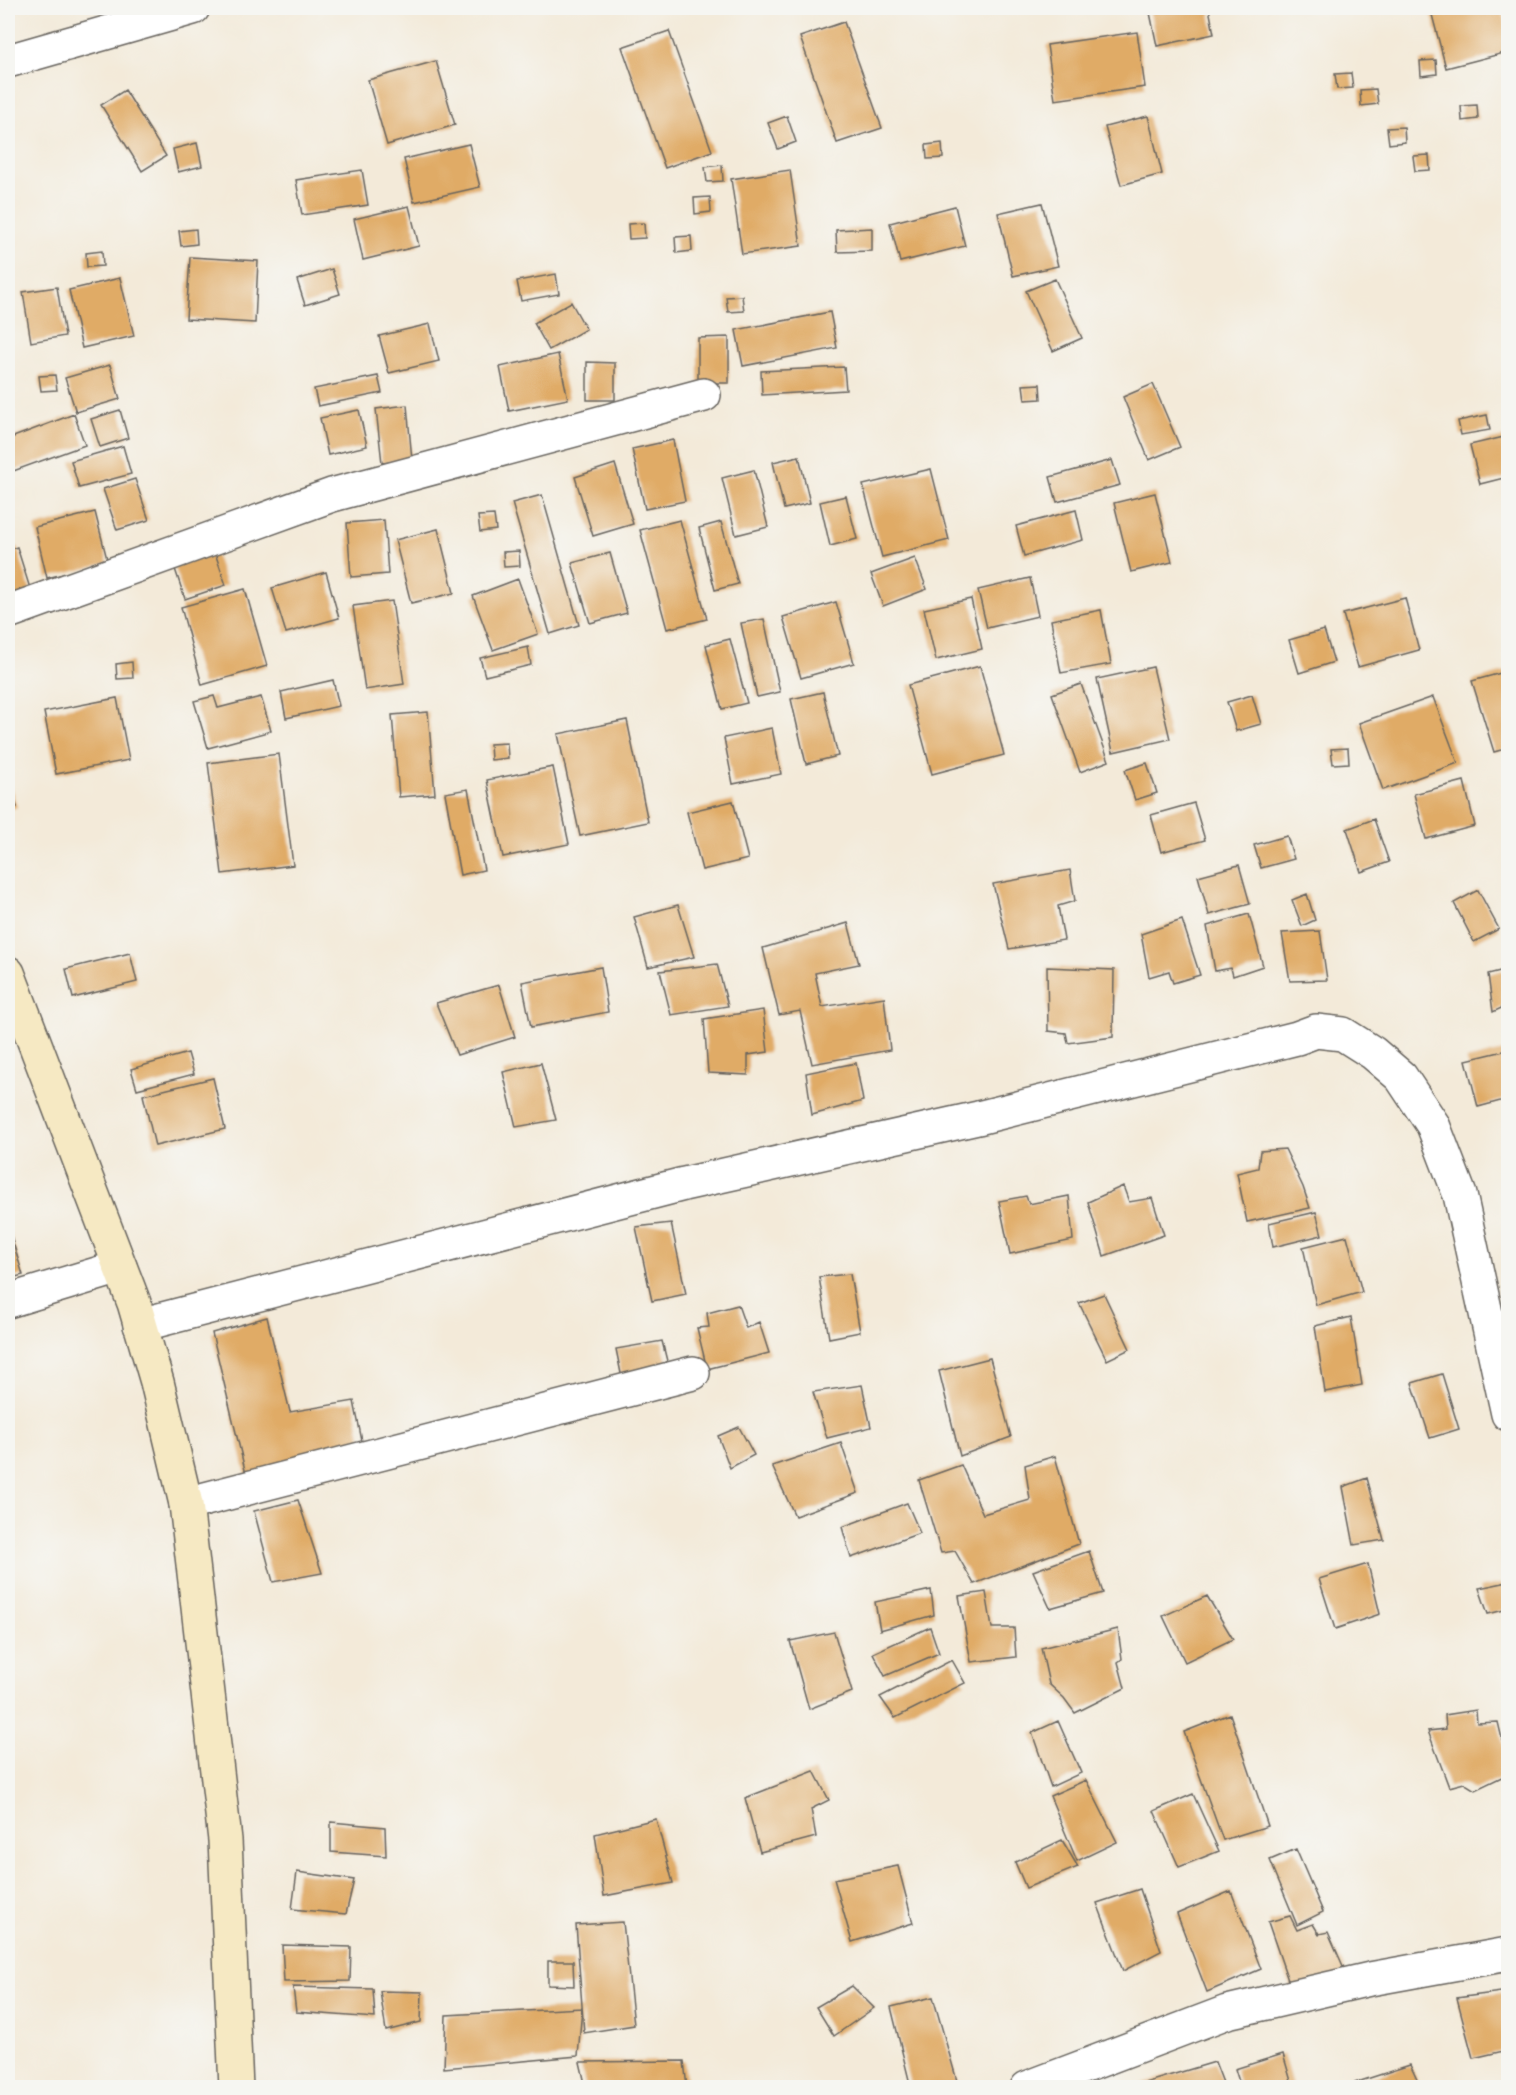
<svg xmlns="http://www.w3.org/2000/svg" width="1516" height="2095" font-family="Itim,sans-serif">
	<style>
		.building { fill: #e0ab66 }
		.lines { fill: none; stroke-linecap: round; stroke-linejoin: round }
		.street-casing { stroke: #67645e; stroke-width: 36 }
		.secondary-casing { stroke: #67645e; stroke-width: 36 }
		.street { stroke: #fff; stroke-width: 33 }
		.secondary { stroke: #f6e9c3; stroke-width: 33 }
	</style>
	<rect width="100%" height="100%" fill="#f6f6f2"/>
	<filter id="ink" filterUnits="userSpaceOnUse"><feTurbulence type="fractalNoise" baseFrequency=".0167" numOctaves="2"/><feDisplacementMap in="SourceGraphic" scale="12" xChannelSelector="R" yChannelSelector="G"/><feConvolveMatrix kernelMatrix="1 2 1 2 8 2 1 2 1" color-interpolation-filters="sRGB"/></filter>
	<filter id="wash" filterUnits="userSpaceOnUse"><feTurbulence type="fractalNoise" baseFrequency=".008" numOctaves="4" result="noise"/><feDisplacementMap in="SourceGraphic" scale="24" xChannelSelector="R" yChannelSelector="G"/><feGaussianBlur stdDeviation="1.35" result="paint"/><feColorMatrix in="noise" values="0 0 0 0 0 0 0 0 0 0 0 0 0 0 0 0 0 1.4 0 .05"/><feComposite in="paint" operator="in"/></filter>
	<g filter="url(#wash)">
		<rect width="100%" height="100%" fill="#f3ead9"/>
		<g id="blocks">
			<path class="building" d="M1149,8H1209L1214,34L1157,46Z
				M1444,8H1502L1508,33V52L1446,68L1431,11Z
				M844,22L882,128L837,143L800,37Z
				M669,31L712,151L665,168L622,47Z
				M1137,32L1145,87L1055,100L1047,45Z
				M1436,60L1437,74L1421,76L1420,61Z
				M436,61L455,125L387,145L368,80Z
				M1351,73L1353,88L1337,89L1335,74Z
				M1376,89L1378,104L1361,106L1360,90Z
				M125,90L166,156L142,171L101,105Z
				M1477,105L1478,119L1462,121L1461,106Z
				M787,116L796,142L778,149L768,123Z
				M1148,116L1162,174L1121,185L1105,127Z
				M1404,127L1405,142L1389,144L1387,128Z
				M197,143L202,166L178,172L173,149Z
				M942,143L943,158L927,159L926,145Z
				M469,144L480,187L414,202L404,159Z
				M1429,155L1430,170L1415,171L1413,156Z
				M722,165L723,181L707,182L705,167Z
				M362,170L368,205L302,215L296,180Z
				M790,170L801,246L742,254L731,179Z
				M710,197L711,212L695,214L694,198Z
				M1042,203L1058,266L1013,276L998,213Z
				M409,206L419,246L363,260L354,219Z
				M955,206L965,246L900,262L890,223Z
				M644,223L645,238L629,239L628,224Z
				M872,228V251L837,252L836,230Z
				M196,229L197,244L181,246L179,231Z
				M691,236L692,251L676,253L675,237Z
				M102,251L103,266L87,267L86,253Z
				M190,257L258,261L255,323L186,319Z
				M332,269L340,294L305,305L297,280Z
				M556,274L559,294L521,301L517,281Z
				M120,278L134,336L82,348L69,290Z
				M1055,279L1082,338L1053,351L1026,291Z
				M57,287L65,336L31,342L23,292Z
				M742,296L744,311L728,312L726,297Z
				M571,302L586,329L549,350L534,323Z
				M830,312L837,348L743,366L736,330Z
				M430,324L439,361L389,373L379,336Z
				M729,337V383H698V338Z
				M558,354L568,399L509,411L500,367Z
				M587,362L615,363V400H587Z
				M110,365L120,399L76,412L65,378Z
				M844,367L846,390L762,395L761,371Z
				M55,375L57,390L41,391L39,376Z
				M378,376L382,393L318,406L314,389Z
				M1040,384L1041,399L1025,400L1023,385Z
				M1153,384L1180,447L1149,460L1123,397Z
				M407,405L412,460L382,463L376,409Z
				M120,410L128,438L100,447L91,419Z
				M359,410L367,446L328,455L320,418Z
				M74,414L85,445L8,473V439Z
				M1487,415L1490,430L1461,435L1458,421Z
				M1508,436V477L1480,484L1470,445Z
				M673,440L685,501L645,509L632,449Z
				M123,446L131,474L79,488L71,461Z
				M799,456L810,503L784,509L773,462Z
				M1112,460L1120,485L1057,502L1050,477Z
				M615,464L633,524L593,536L575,477Z
				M931,469L949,540L882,557L863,485Z
				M754,470L768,527L736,535L722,478Z
				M135,479L149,520L117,530L103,489Z
				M1155,493L1172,562L1131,572L1114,503Z
				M542,495L579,625L550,634L512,503Z
				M846,496L857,539L830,546L820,502Z
				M1076,510L1083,540L1024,556L1016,526Z
				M95,512L108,563L47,578L35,527Z
				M494,515L496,530L480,532L478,516Z
				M384,520L388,574L351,577L347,523Z
				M680,520L707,619L667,629L640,530Z
				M721,522L738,584L715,590L699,528Z
				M438,529L454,593L411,603L395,540Z
				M17,547L33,598L8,605V550Z
				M519,551L520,566L504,567L503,552Z
				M215,553L226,585L185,599L174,566Z
				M610,553L627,613L590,623L572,563Z
				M915,558L927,589L883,606L871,574Z
				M326,572L339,618L286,633L272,588Z
				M1030,578L1038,616L987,628L978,590Z
				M518,579L538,634L493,650L473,596Z
				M245,589L267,666L202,685L181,607Z
				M1405,598L1419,650L1358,667L1343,614Z
				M971,599L982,649L936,660L924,609Z
				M392,601L404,684L365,690L353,606Z
				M836,602L854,663L801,678L783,617Z
				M1101,610L1111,664L1061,673L1051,620Z
				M764,619L780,692L757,697L741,623Z
				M1324,630L1334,662L1299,673L1289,640Z
				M730,639L747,703L722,709L706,645Z
				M528,647L531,665L485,676L480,658Z
				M132,662L133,678L117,679L116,664Z
				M980,666L1004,755L932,774L908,685Z
				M1153,667L1170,739L1113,752L1097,679Z
				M1508,671V748L1494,752L1472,681Z
				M333,680L339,706L286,718L281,692Z
				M1081,684L1109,761L1080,772L1052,694Z
				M823,692L838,756L806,764L791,699Z
				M1252,695L1261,724L1236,731L1227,702Z
				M214,696L218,708L261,697L271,731L208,748L194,701Z
				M1433,697L1458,763L1383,790L1359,723Z
				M117,698L129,760L56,774L44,712Z
				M428,712L435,794L399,797L392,715Z
				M627,720L648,822L580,836L558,734Z
				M772,728L781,774L733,784L724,738Z
				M507,743L508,758L491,760L490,744Z
				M1348,748L1349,763L1333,764L1331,749Z
				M279,754L293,865L222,874L208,763Z
				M1147,763L1157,793L1135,800L1125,770Z
				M553,767L569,844L503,857L487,780Z
				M8,780L17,807L8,810Z
				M1464,781L1475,826L1426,839L1414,794Z
				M468,789L484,870L460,875L445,793Z
				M733,801L748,859L702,870L687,812Z
				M1194,803L1205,840L1161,852L1151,815Z
				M1374,819L1389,862L1361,872L1347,829Z
				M1287,836L1294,859L1261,868L1254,845Z
				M1239,865L1250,904L1209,915L1198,876Z
				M1070,870L1075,901L1058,906L1064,940L1009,949L993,884Z
				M1478,890L1499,929L1474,942L1454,903Z
				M1307,894L1315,920L1302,926L1292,900Z
				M678,905L694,957L648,967L634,917Z
				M1249,914L1263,966L1233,976L1231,968L1215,971L1207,926Z
				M1182,920L1200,975L1173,983L1169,971L1149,977L1141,934Z
				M848,923L859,964L815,973L822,1007L884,997L890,1050L812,1064L800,1011L779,1015L763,948Z
				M1320,931L1327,980L1290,981L1282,933Z
				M130,953L137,982L73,998L66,969Z
				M717,964L728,1006L671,1015L660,971Z
				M601,967L608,1012L531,1027L522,982Z
				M1047,967L1114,970L1113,1037L1068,1043L1066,1033L1048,1031Z
				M1508,969V1005L1493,1012L1488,974Z
				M499,985L515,1037L457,1055L436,1003Z
				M763,1010L768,1052L748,1055V1075L708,1073L704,1019Z
				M1508,1050V1099L1478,1107L1466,1060Z
				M188,1053L194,1074L137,1089L131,1069Z
				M541,1063L556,1120L516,1127L503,1072Z
				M856,1063L863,1101L812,1115L806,1073Z
				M213,1078L225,1129L155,1146L143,1095Z
				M1285,1149L1303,1187L1310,1208L1247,1222L1237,1173L1258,1168L1260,1151Z
				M1123,1186L1129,1202L1152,1198L1164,1235L1104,1256L1088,1202Z
				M1026,1196L1029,1204L1069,1196L1073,1240L1010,1254L999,1201Z
				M1316,1212L1322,1235L1273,1247L1269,1223Z
				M671,1223L686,1294L652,1301L636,1227Z
				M8,1226L23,1275L8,1279Z
				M1347,1236L1362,1292L1316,1305L1303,1247Z
				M850,1274L860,1332L829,1338L819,1277Z
				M1104,1294L1130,1349L1107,1360L1079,1303Z
				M738,1305L746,1328L759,1322L769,1353L707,1369L697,1328L709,1327L707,1313Z
				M267,1317L290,1412L354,1401L367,1466L251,1495L212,1333Z
				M1351,1317L1362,1385L1325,1392L1315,1326Z
				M662,1341L673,1385L626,1398L616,1349Z
				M990,1358L1011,1437L960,1456L939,1371Z
				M1442,1374L1459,1429L1430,1438L1412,1383Z
				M862,1385L871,1427L827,1438L813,1392Z
				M739,1427L754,1455L730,1468L718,1436Z
				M841,1443L858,1493L795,1516L772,1466Z
				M1055,1456L1079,1544L974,1584L955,1551L941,1553L919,1480L961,1465L983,1514L1030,1500L1025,1465Z
				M1367,1478L1384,1540L1354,1545L1343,1487Z
				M298,1500L322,1573L273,1582L254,1511Z
				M907,1503L920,1533L851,1558L842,1527Z
				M1089,1551L1103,1593L1050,1608L1033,1571Z
				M1368,1564L1380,1614L1335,1629L1319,1579Z
				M1508,1582V1609L1488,1614L1479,1588Z
				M931,1590L934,1615L880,1630L875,1602Z
				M986,1592L992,1628H1014L1016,1657L971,1662L959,1596Z
				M1207,1596L1233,1639L1185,1662L1163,1616Z
				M930,1627L939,1653L885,1676L873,1653Z
				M1118,1629L1122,1659L1118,1662L1125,1688L1075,1713L1064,1698L1049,1684L1041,1648Z
				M834,1632L852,1692L809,1709L790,1641Z
				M952,1660L965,1683L895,1718L880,1697Z
				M1476,1710L1477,1723L1498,1722L1508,1764V1774L1475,1790L1464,1783L1449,1787L1428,1731L1446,1729L1445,1715Z
				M1230,1714L1268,1826L1223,1840L1184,1732Z
				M1058,1721L1081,1773L1051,1787L1032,1733Z
				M814,1771L829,1800L811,1809L816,1837L760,1852L745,1798Z
				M1086,1780L1117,1842L1077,1861L1050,1796Z
				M1193,1794L1219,1851L1179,1867L1154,1811Z
				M656,1819L673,1883L604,1896L595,1834Z
				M331,1822L385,1827L386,1856L331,1852Z
				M1062,1840L1078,1867L1026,1888L1015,1862Z
				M1296,1849L1323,1912L1297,1925L1270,1860Z
				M898,1866L913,1923L852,1942L834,1879Z
				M297,1872L354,1880L346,1914L292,1909Z
				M1140,1889L1161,1951L1123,1971L1097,1903Z
				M1231,1891L1261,1969L1207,1992L1177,1914Z
				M1290,1916L1297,1930L1313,1924L1319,1934L1328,1932L1347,1975L1291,1989L1268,1922Z
				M623,1922L634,2025L584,2033L576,1925Z
				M282,1945L351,1947L350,1981L284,1982Z
				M548,1961H573L574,1986L548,1985Z
				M852,1986L874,2008L834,2036L816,2007Z
				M293,1987L373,1989L375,2018L296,2012Z
				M380,1991L422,1992L421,2022L386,2031Z
				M1508,1991V2050L1473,2058L1457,1998Z
				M933,1997L959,2088H911L891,2007Z
				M582,2008L578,2056L444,2068L446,2015Z
				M1283,2054L1293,2088H1241L1235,2069Z
				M684,2061L687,2088H586L580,2062Z
				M1215,2062L1225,2088H1131V2087Z
				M1410,2065L1421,2088H1342V2087Z"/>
		</g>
	</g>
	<g filter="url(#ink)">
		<use href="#blocks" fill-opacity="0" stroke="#67645e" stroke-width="1.5"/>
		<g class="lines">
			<g class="street-casing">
				<path id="street" d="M8,61L193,8
					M8,612L332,495L704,395
					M8,1301L120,1267
					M140,1325L684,1184L978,1118L1297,1038L1316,1031L1343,1034L1373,1053L1401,1077L1433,1125L1460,1195L1508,1414
					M186,1504L693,1373
					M1027,2088L1227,2012L1370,1979L1508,1954"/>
			</g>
			<g class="secondary-casing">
				<path id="secondary" d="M8,973L134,1303L157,1382L186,1504L225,1840L236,2088"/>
			</g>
			<use href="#street" class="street"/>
			<use href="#secondary" class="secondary"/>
		</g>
	</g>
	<rect width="1516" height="2095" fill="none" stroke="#f6f6f2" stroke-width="30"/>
</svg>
